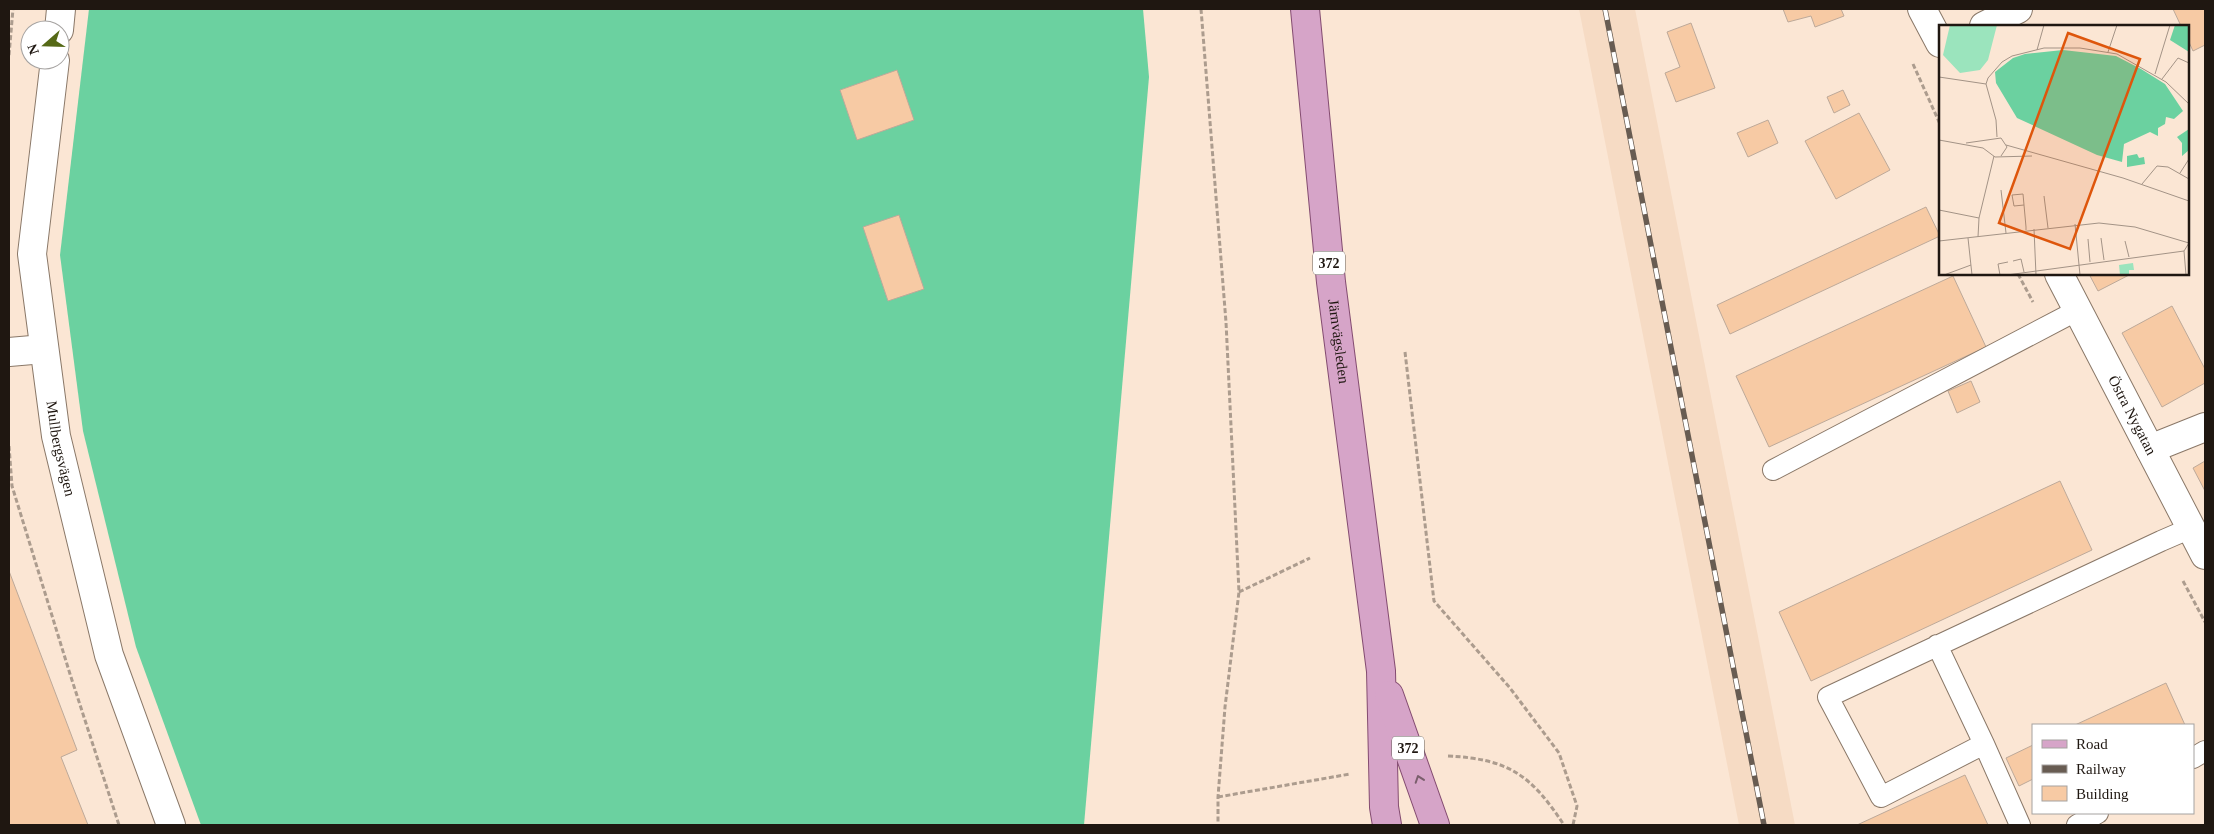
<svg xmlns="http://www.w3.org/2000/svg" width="2214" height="834" font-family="Georgia,serif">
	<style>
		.built { fill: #f6dbc4 }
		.forest { fill: #6bd1a0 }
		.building { fill: #f7caa4; stroke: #bda999 }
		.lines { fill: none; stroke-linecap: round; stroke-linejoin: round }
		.service-casing { stroke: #8a7868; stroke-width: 22 }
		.minor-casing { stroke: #8a7868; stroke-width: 30 }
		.primary-casing { stroke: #844c71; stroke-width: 30 }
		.path { stroke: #ac9c8e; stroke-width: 3; stroke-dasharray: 5 2.5; stroke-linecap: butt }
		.service { stroke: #fff; stroke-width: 20 }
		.minor { stroke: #fff; stroke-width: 28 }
		.primary { stroke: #d6a4c8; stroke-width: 28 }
		.rail-casing { stroke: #685c52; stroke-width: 5.5 }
		.rail { stroke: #fff; stroke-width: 4; stroke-dasharray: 11; stroke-linecap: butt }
		.oneway { stroke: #7a5e6c }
		.labels { text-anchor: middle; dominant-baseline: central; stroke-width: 5; stroke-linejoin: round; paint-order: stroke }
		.shield { fill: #fff; stroke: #625d58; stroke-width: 1 }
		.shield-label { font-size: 14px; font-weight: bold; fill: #1f1711 }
		.street-label { font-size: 15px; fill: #1f1711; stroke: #fff }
		.inset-road { fill: none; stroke: #a39386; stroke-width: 1 }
		.view { fill: #de560c; fill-opacity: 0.15; stroke: #de560c; stroke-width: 2.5 }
		.inset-edge { fill: none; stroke: #1f1711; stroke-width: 2.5 }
	</style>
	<rect width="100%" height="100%" fill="#fbe6d4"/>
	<path class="built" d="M1579,9H1635L1795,825H1739Z"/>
	<path class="forest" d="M89,9H1143L1149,77L1084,825H201L136,647L83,431L60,255Z"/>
	<path class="building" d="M1783,9H1841L1844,16L1815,27L1811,16L1788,22Z
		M2173,9H2205V45L2193,51L2188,40V26H2181Z
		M1691,23L1715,88L1676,102L1665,73L1680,67L1667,32Z
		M897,70L914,120L857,140L840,90Z
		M1843,90L1850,105L1834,113L1827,97Z
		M1859,113L1890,170L1836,199L1805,141Z
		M1768,120L1778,143L1748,157L1737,133Z
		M1926,207L1940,236L1730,334L1717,305Z
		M899,215L924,289L888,301L863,227Z
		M2089,274H2131L2098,291Z
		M1953,276L1986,347L1769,447L1736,376Z
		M2172,306L2205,369V383L2162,407L2122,333Z
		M1971,381L1980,402L1957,413L1948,391Z
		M2205,461V491L2193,468Z
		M2060,481L2092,550L1811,681L1779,612Z
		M9,571L77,750L61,757L88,825H9Z
		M2166,683L2185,725H2075Z
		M2033,745V779L2019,786L2006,758Z
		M1965,775L1988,825H1857Z"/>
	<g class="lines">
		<g class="service-casing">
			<path id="service" d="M1773,470L2078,310
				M1937,645L1984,744L1881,797L1828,697L2161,541L2191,528
				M1984,744L2020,825
				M2193,758L2205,751
				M2077,825L2098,813"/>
		</g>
		<g class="minor-casing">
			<g id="minor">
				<path d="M1922,9L1940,43"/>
				<path d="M1984,26L2018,9"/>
				<path d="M59,30L61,9"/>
				<path id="s1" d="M55,60L32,254L56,436L109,655L171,825"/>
				<path id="s2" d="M2059,274L2205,555"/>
				<path d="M9,352L44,349"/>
				<path d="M2150,449L2205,427"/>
			</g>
		</g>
		<g class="primary-casing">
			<g id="primary">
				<path id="s3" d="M1305,9L1331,282L1381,671L1384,807L1387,825"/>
				<path d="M1389,695L1435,825"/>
			</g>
		</g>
		<path class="path" d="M1201,9L1226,322L1239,592L1225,707L1218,797V825
			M9,55L13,9
			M1913,64L1940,124
			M2018,274L2033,302
			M1405,352L1434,601L1510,688L1559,753L1577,806L1573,825
			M9,446L12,486L70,674L119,825
			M2183,581L2205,622
			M1239,592L1310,558
			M1448,756C1509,759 1531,775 1564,825
			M1218,797L1350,774"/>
		<use href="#service" class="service"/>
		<use href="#minor" class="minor"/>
		<use href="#primary" class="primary"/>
		<g class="rail-casing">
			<path id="rail" d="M1605,9L1764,825"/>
		</g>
		<use href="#rail" class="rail"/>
	</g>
	<defs><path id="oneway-chevron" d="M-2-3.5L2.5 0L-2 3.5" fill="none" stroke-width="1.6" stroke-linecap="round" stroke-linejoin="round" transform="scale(1.25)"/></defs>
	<use class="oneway" href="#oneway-chevron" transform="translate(1419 779) rotate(-109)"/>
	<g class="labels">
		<g class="shield">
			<rect x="1313" y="251.5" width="32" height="23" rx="4"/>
			<rect x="1392" y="736.5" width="32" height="23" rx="4"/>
		</g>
		<g class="shield-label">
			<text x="1329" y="263">372</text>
			<text x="1408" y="748">372</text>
		</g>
		<g class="street-label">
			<text stroke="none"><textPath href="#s3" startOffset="334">Järnvägsleden</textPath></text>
			<text stroke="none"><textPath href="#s2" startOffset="159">Östra Nygatan</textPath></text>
			<text stroke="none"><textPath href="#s1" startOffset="392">Mullbergsvägen</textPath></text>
		</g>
	</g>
	<g transform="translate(1939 25)">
		<rect width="250" height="250" fill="#fbe6d4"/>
		<path d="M11,0H58L49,35L41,45L21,48L4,30ZM194,238L195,245H190V250H181L180,240Z" fill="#9be4bd"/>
		<path d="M236,0H250V27L231,15ZM124,25L177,31L202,44L226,59L244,86L235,94L227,92L226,99L219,103V111L211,107L185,119L183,137L158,130L78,93L57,58L56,47L74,33L86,29ZM250,104V125L243,131V118L238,112ZM198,129L200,133L205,132L206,139L188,142V131Z" fill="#6bd1a0"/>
		<path class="inset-road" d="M98,25L105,0M169,27L178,0M216,49L231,0M0,52L47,59M223,54L239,33L250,38M58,112L57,95L47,59L49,53L63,37L73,31L105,23H141L178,29L227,57L250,79M0,115L44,123L56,132L93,131M27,118L62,113L68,122L62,131M67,120L184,153L250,176M241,148L250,134M203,159L218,141L229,142L250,154M62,165L67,208M105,171L109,203M85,180L75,181L73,170L84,169L87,202V205M0,185L40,193M136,199L141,250M95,204L97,250M39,212L40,193L55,131M29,213L33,250M162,213L165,235M149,214L151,237M0,216L160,198L196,202L250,218M186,216L190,232M245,226L247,250M74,236L82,234L85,247M5,250L32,240M61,250L59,239L69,237M68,250L245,226L250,218"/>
		<path class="view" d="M129,8L201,34L131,224L60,198Z"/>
		<rect width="250" height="250" class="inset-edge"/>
	</g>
	<rect width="2214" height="834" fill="none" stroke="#1f1711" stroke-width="20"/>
	<rect x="2032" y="724" width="162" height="90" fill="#ffffff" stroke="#a5a2a0"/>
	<rect x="2042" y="740" width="25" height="8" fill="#d6a4c8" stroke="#a5a2a0"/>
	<text x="2076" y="749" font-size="15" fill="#1f1711">Road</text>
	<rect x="2042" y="765" width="25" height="8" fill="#685c52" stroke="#a5a2a0"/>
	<text x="2076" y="774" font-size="15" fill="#1f1711">Railway</text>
	<rect x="2042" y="786" width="25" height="15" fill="#f7caa4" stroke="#a5a2a0"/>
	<text x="2076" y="799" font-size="15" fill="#1f1711">Building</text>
	<g transform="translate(45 45) rotate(250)"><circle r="24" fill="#ffffff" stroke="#a5a2a0"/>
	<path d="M0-4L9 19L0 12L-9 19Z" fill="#556916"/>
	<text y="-8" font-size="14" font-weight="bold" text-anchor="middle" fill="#1f1711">N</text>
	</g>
</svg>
